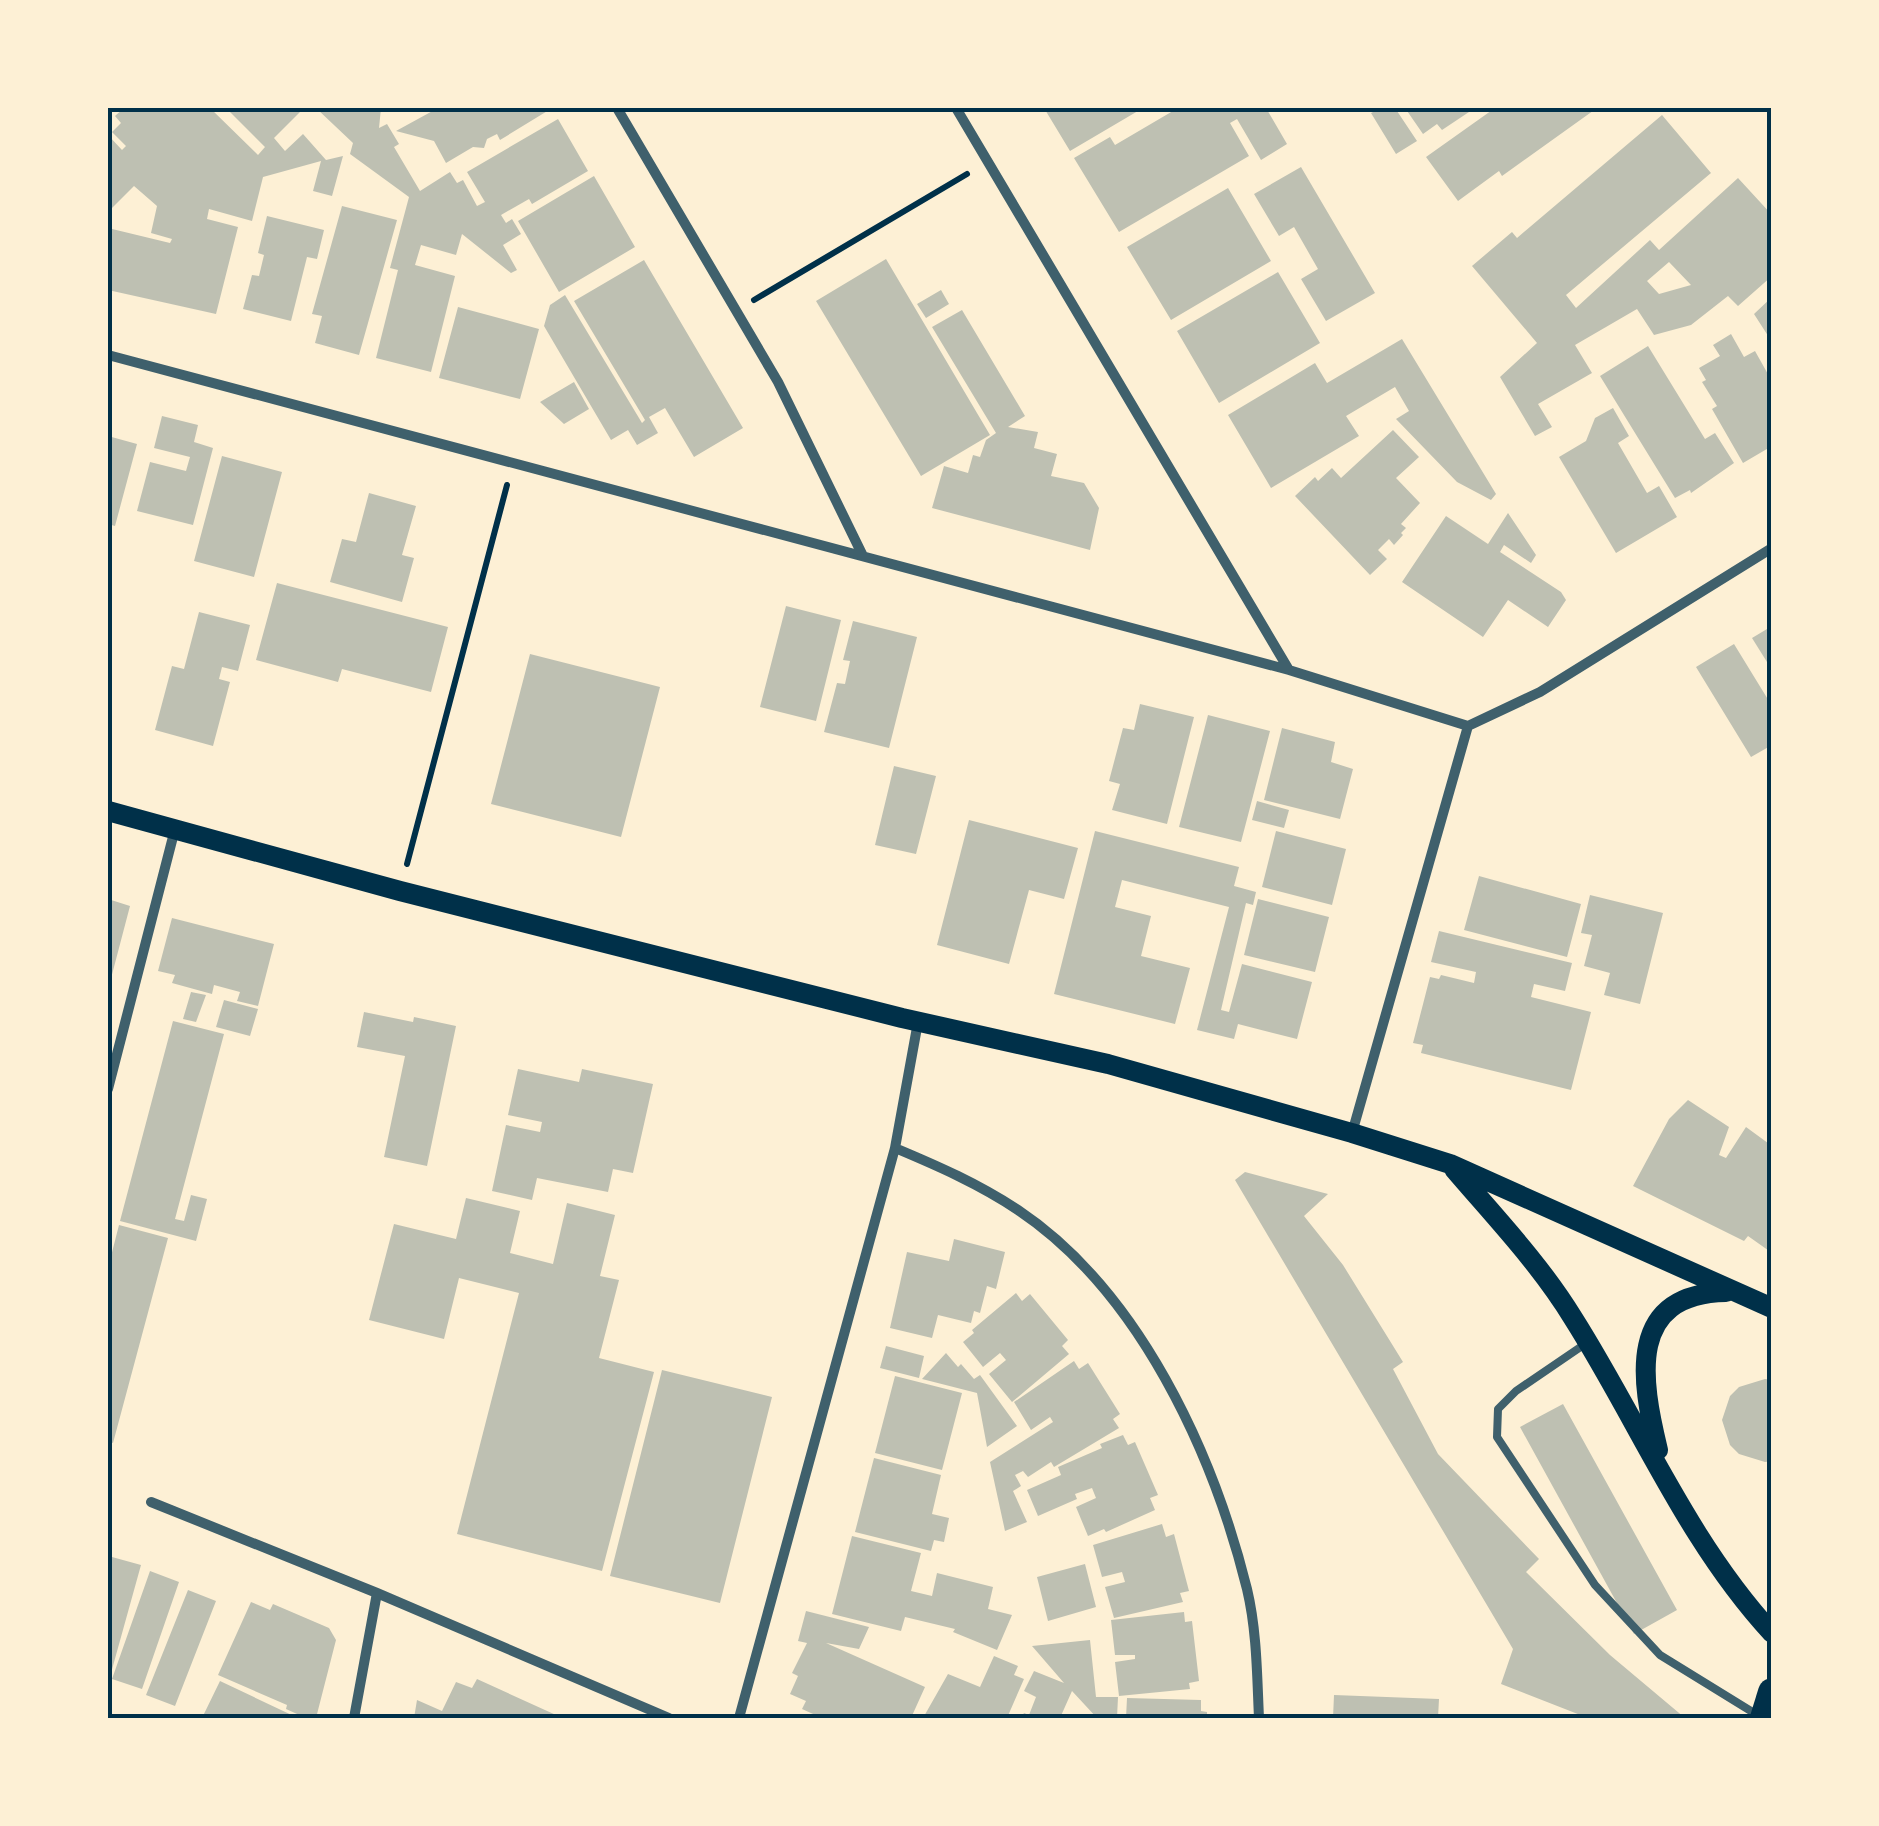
<svg xmlns="http://www.w3.org/2000/svg" width="1879" height="1826" font-family="'Open Sans',sans-serif">
	<style>
		.building { fill: #bec0b2; fill-rule: evenodd }
		.lines { fill: none; stroke-linecap: round; stroke-linejoin: round }
		.path { stroke: #003049; stroke-width: 6 }
		.service { stroke: #3f606c; stroke-width: 8 }
		.minor { stroke: #3f606c; stroke-width: 10 }
		.secondary { stroke: #003049; stroke-width: 20 }
		.trunk { stroke: #003049; stroke-width: 28 }
		.neatline { fill: none; stroke: #003049; stroke-width: 4 }
	</style>
	<rect width="100%" height="100%" fill="#fdf0d5"/>
	<path class="building" d="M124,108H210L258,155L265,147L226,108H304L274,138L285,151L303,134L326,160L343,156L332,196L313,191L321,161L263,177L252,221L209,209L207,219L238,227L216,314L108,290V228L170,243L172,239L151,233L157,206L134,186L108,212V135L122,150L126,146L112,132L121,123L115,116Z
		M316,108H381L379,128L387,124L399,144L394,147L420,191L450,172L457,183L463,180L477,206L485,202L467,172L558,119L588,171L532,204L529,199L501,215L506,223L512,219L521,234L503,245L517,270L511,273L462,234L456,255L421,245L415,265L455,276L431,372L376,358L398,270L390,268L409,197L350,154L353,143Z
		M438,108H548L549,110L500,140L497,134L487,139L484,148L473,147L446,163L434,141L396,131Z
		M1044,108H1143L1070,151Z
		M1178,108H1221L1222,110L1266,108L1287,144L1261,160L1237,119L1230,123L1249,156L1119,232L1074,158L1110,137L1115,145Z
		M1381,108H1395L1417,141L1396,154L1371,113Z
		M1405,108H1475L1442,130L1437,124L1423,134Z
		M1495,108H1597L1502,176L1499,171L1458,201L1426,157Z
		M1662,115L1711,173L1566,295L1576,308L1650,240L1659,250L1738,178L1772,215V276L1738,306L1728,296L1691,325L1654,335L1637,309L1575,345L1592,373L1538,404L1552,427L1535,436L1500,377L1537,343L1472,266L1512,232L1517,238ZM1669,262L1691,285L1659,294L1647,281Z
		M1301,167L1375,293L1326,321L1301,279L1318,269L1294,227L1279,236L1254,194Z
		M594,176L635,247L559,292L518,221Z
		M1228,188L1271,261L1171,320L1127,247Z
		M342,206L397,220L359,355L315,343L322,316L312,314Z
		M267,216L324,230L317,259L307,257L291,321L243,309L252,275L259,276L264,255L258,253Z
		M886,259L990,435L921,476L816,301Z
		M644,260L743,428L694,457L665,408L649,417L658,433L637,445L628,430L611,440L544,326L550,305L565,295L642,423L645,420L574,301Z
		M1278,272L1320,343L1219,403L1177,331Z
		M941,290L949,304L926,318L917,304Z
		M1772,297V342L1754,314Z
		M458,307L539,329L520,399L439,378Z
		M962,310L1025,416L1008,427L1038,432L1034,448L1057,454L1051,476L1084,483L1099,508L1090,550L932,508L944,466L968,473L973,455L980,457L986,440L996,433L932,327Z
		M1731,334L1744,357L1755,351L1769,376L1772,374V446L1743,463L1712,409L1717,406L1702,382L1706,380L1699,368L1720,356L1713,345Z
		M1402,339L1496,494L1491,500L1457,482L1396,419L1409,411L1395,387L1346,416L1359,436L1271,488L1228,415L1315,363L1327,383Z
		M1648,346L1705,439L1715,433L1734,463L1691,493L1690,490L1675,498L1600,376Z
		M574,382L589,409L564,424L540,402Z
		M1613,408L1629,436L1618,443L1647,493L1659,486L1677,517L1616,553L1559,457L1586,441L1595,418Z
		M162,416L198,425L194,442L213,448L193,525L137,511L150,462L186,471L190,457L154,448Z
		M1393,430L1419,457L1396,478L1420,503L1401,524L1406,528L1401,533L1403,535L1394,545L1389,539L1378,550L1387,559L1370,575L1295,496L1315,477L1318,481L1332,468L1341,478Z
		M108,436L137,444L115,526L108,524Z
		M222,456L282,472L254,577L194,561Z
		M369,493L416,506L402,555L414,558L402,602L330,582L342,539L356,542Z
		M1508,513L1536,555L1531,563L1504,545L1500,552L1561,592L1566,600L1548,627L1508,600L1483,637L1402,582L1446,516L1488,544Z
		M277,583L448,627L431,692L342,669L338,682L256,660Z
		M786,606L841,620L816,721L760,707Z
		M199,612L250,625L238,671L222,667L219,679L230,682L213,746L155,730L172,666L184,669Z
		M853,621L917,637L889,748L824,732L837,683L845,684L850,661L843,660Z
		M1772,626V670L1752,638Z
		M1734,644L1772,706V745L1751,757L1696,667Z
		M530,654L660,687L621,837L491,804Z
		M1140,704L1194,717L1167,824L1112,810L1120,784L1109,781L1123,728L1134,730Z
		M1208,715L1270,731L1241,842L1179,827Z
		M1282,728L1335,742L1331,762L1353,769L1340,819L1264,800Z
		M894,766L936,776L916,854L875,845Z
		M1257,801L1289,810L1284,828L1252,820Z
		M969,820L1078,848L1064,899L1029,890L1009,964L937,945Z
		M1095,831L1239,867L1234,886L1256,892L1253,905L1246,903L1221,1010L1229,1012L1242,964L1312,982L1297,1039L1238,1024L1234,1039L1197,1030L1229,907L1122,880L1115,907L1151,916L1141,956L1190,968L1175,1024L1054,994Z
		M1276,831L1346,849L1332,905L1262,887Z
		M1479,876L1581,904L1567,957L1464,930Z
		M1590,895L1663,913L1640,1004L1604,995L1610,973L1584,966L1592,935L1581,933Z
		M108,899L130,906L109,986H108Z
		M1258,899L1329,917L1315,972L1244,955Z
		M172,918L274,944L258,1006L237,1001L240,992L214,985L212,994L172,983L175,975L158,971Z
		M1439,931L1572,963L1565,991L1534,984L1531,997L1591,1012L1571,1090L1421,1053L1423,1045L1413,1043L1430,977L1439,979L1441,975L1474,983L1476,972L1431,962Z
		M191,992L206,995L196,1022L183,1019Z
		M224,1000L258,1009L250,1036L216,1027Z
		M364,1012L413,1022L414,1017L456,1026L427,1166L384,1157L405,1056L357,1047Z
		M173,1021L224,1034L175,1219L184,1221L191,1195L207,1199L196,1241L120,1221Z
		M518,1069L579,1082L582,1069L653,1084L633,1173L613,1169L608,1192L537,1178L532,1200L492,1191L506,1125L540,1132L542,1122L508,1115Z
		M1688,1100L1729,1127L1719,1155L1726,1158L1746,1127L1772,1146V1253L1748,1236L1744,1241L1633,1186L1669,1119Z
		M1245,1172L1328,1194L1304,1216L1343,1265L1403,1362L1393,1369L1438,1454L1539,1559L1526,1572L1610,1655L1685,1718H1588L1501,1684L1513,1649L1235,1180Z
		M466,1198L520,1211L510,1253L553,1264L567,1203L615,1215L600,1276L619,1280L599,1358L654,1372L602,1571L457,1534L519,1293L459,1278L444,1339L369,1320L394,1224L456,1239Z
		M119,1225L168,1238L113,1443L108,1441V1268Z
		M954,1239L1005,1252L996,1289L987,1286L980,1313L974,1311L971,1323L938,1315L932,1338L890,1328L907,1252L949,1261Z
		M1016,1293L1022,1301L1030,1294L1068,1340L1062,1346L1069,1354L1012,1402L989,1374L1006,1360L1000,1353L983,1367L963,1342L974,1333L972,1330Z
		M886,1346L924,1356L919,1378L880,1368Z
		M946,1353L958,1367L961,1364L974,1379L980,1375L1017,1426L987,1447L977,1393L922,1379Z
		M1074,1361L1079,1369L1088,1363L1120,1414L1113,1419L1119,1428L1054,1467L1051,1462L1028,1477L1023,1471L1015,1475L1021,1486L1013,1491L1027,1522L1005,1531L990,1462L1053,1422L1050,1417L1031,1430L1014,1402Z
		M662,1370L772,1397L720,1603L610,1576Z
		M895,1376L962,1393L942,1470L875,1453Z
		M1765,1379L1772,1380V1461L1765,1462L1739,1454L1730,1445L1722,1420L1730,1396L1739,1387Z
		M1563,1404L1677,1610L1634,1634L1520,1427Z
		M1123,1435L1128,1445L1135,1442L1158,1495L1150,1498L1155,1510L1106,1532L1104,1529L1088,1536L1076,1507L1096,1498L1092,1488L1075,1494L1077,1499L1038,1516L1027,1490L1061,1475L1058,1467L1102,1448L1100,1444Z
		M874,1458L941,1475L932,1514L949,1518L944,1542L934,1540L931,1551L855,1532Z
		M1162,1524L1166,1537L1174,1534L1189,1591L1180,1593L1183,1602L1114,1618L1105,1587L1125,1582L1122,1572L1102,1577L1093,1545Z
		M852,1536L921,1553L911,1591L932,1596L937,1573L993,1587L988,1609L1012,1615L997,1650L953,1632L955,1629L905,1617L901,1631L832,1614Z
		M112,1557L141,1565L111,1673L108,1672V1571Z
		M1085,1564L1096,1607L1048,1621L1037,1577Z
		M150,1571L179,1582L142,1689L112,1679Z
		M188,1590L216,1601L175,1706L146,1695Z
		M251,1602L270,1610L273,1604L329,1628L336,1640L316,1718H306L286,1709L287,1705L218,1675Z
		M806,1611L869,1627L859,1649L826,1643L925,1687L911,1718H822L802,1709L806,1701L790,1694L798,1676L792,1673L807,1643L798,1641Z
		M1184,1612L1185,1622L1192,1621L1199,1681L1189,1683L1190,1689L1119,1696L1115,1662L1135,1659V1655H1115L1111,1620Z
		M1090,1640L1096,1697H1118L1117,1718H1097L1072,1691L1060,1718H1021L1024,1713L1029,1715L1036,1697L1024,1691L1034,1671L1064,1683L1032,1646Z
		M994,1656L1018,1666L1014,1675L1024,1679L1007,1718H923L948,1674L980,1687Z
		M477,1679L556,1715L555,1718H414L417,1700L442,1711L456,1682L472,1688Z
		M220,1681L298,1718H202Z
		M1334,1695L1439,1699L1438,1718H1333Z
		M1127,1698L1201,1700V1711L1207,1712V1718H1126Z"/>
	<g class="lines">
		<path class="path" d="M754,300L967,174
			M407,864L507,485"/>
		<path class="service" d="M1585,1344L1516,1391L1498,1409L1497,1437L1595,1585L1660,1655L1759,1716"/>
		<path class="minor" d="M617,108L778,382L863,556
			M956,108L1289,670
			M108,355L1289,670L1468,726
			M108,1089L175,829
			M1352,1133L1468,726L1540,692L1772,548
			M895,1148C938,1166 979,1184 1018,1210C1139,1291 1213,1452 1247,1589C1257,1631 1257,1676 1259,1718
			M151,1502L377,1593L669,1718
			M354,1718L377,1593
			M739,1718L895,1148L918,1022"/>
		<path class="secondary" d="M108,811L400,891L902,1018L1108,1064L1352,1133L1450,1164L1772,1308
			M1454,1169C1495,1217 1540,1264 1573,1318C1639,1422 1687,1541 1772,1633
			M1658,1450C1641,1380 1626,1294 1726,1292"/>
		<path class="trunk" d="M1764,1718L1772,1692"/>
	</g>
	<rect width="1879" height="1826" fill="none" stroke="#fdf0d5" stroke-width="220"/>
	<rect x="110" y="110" width="1659" height="1606" class="neatline"/>
</svg>
